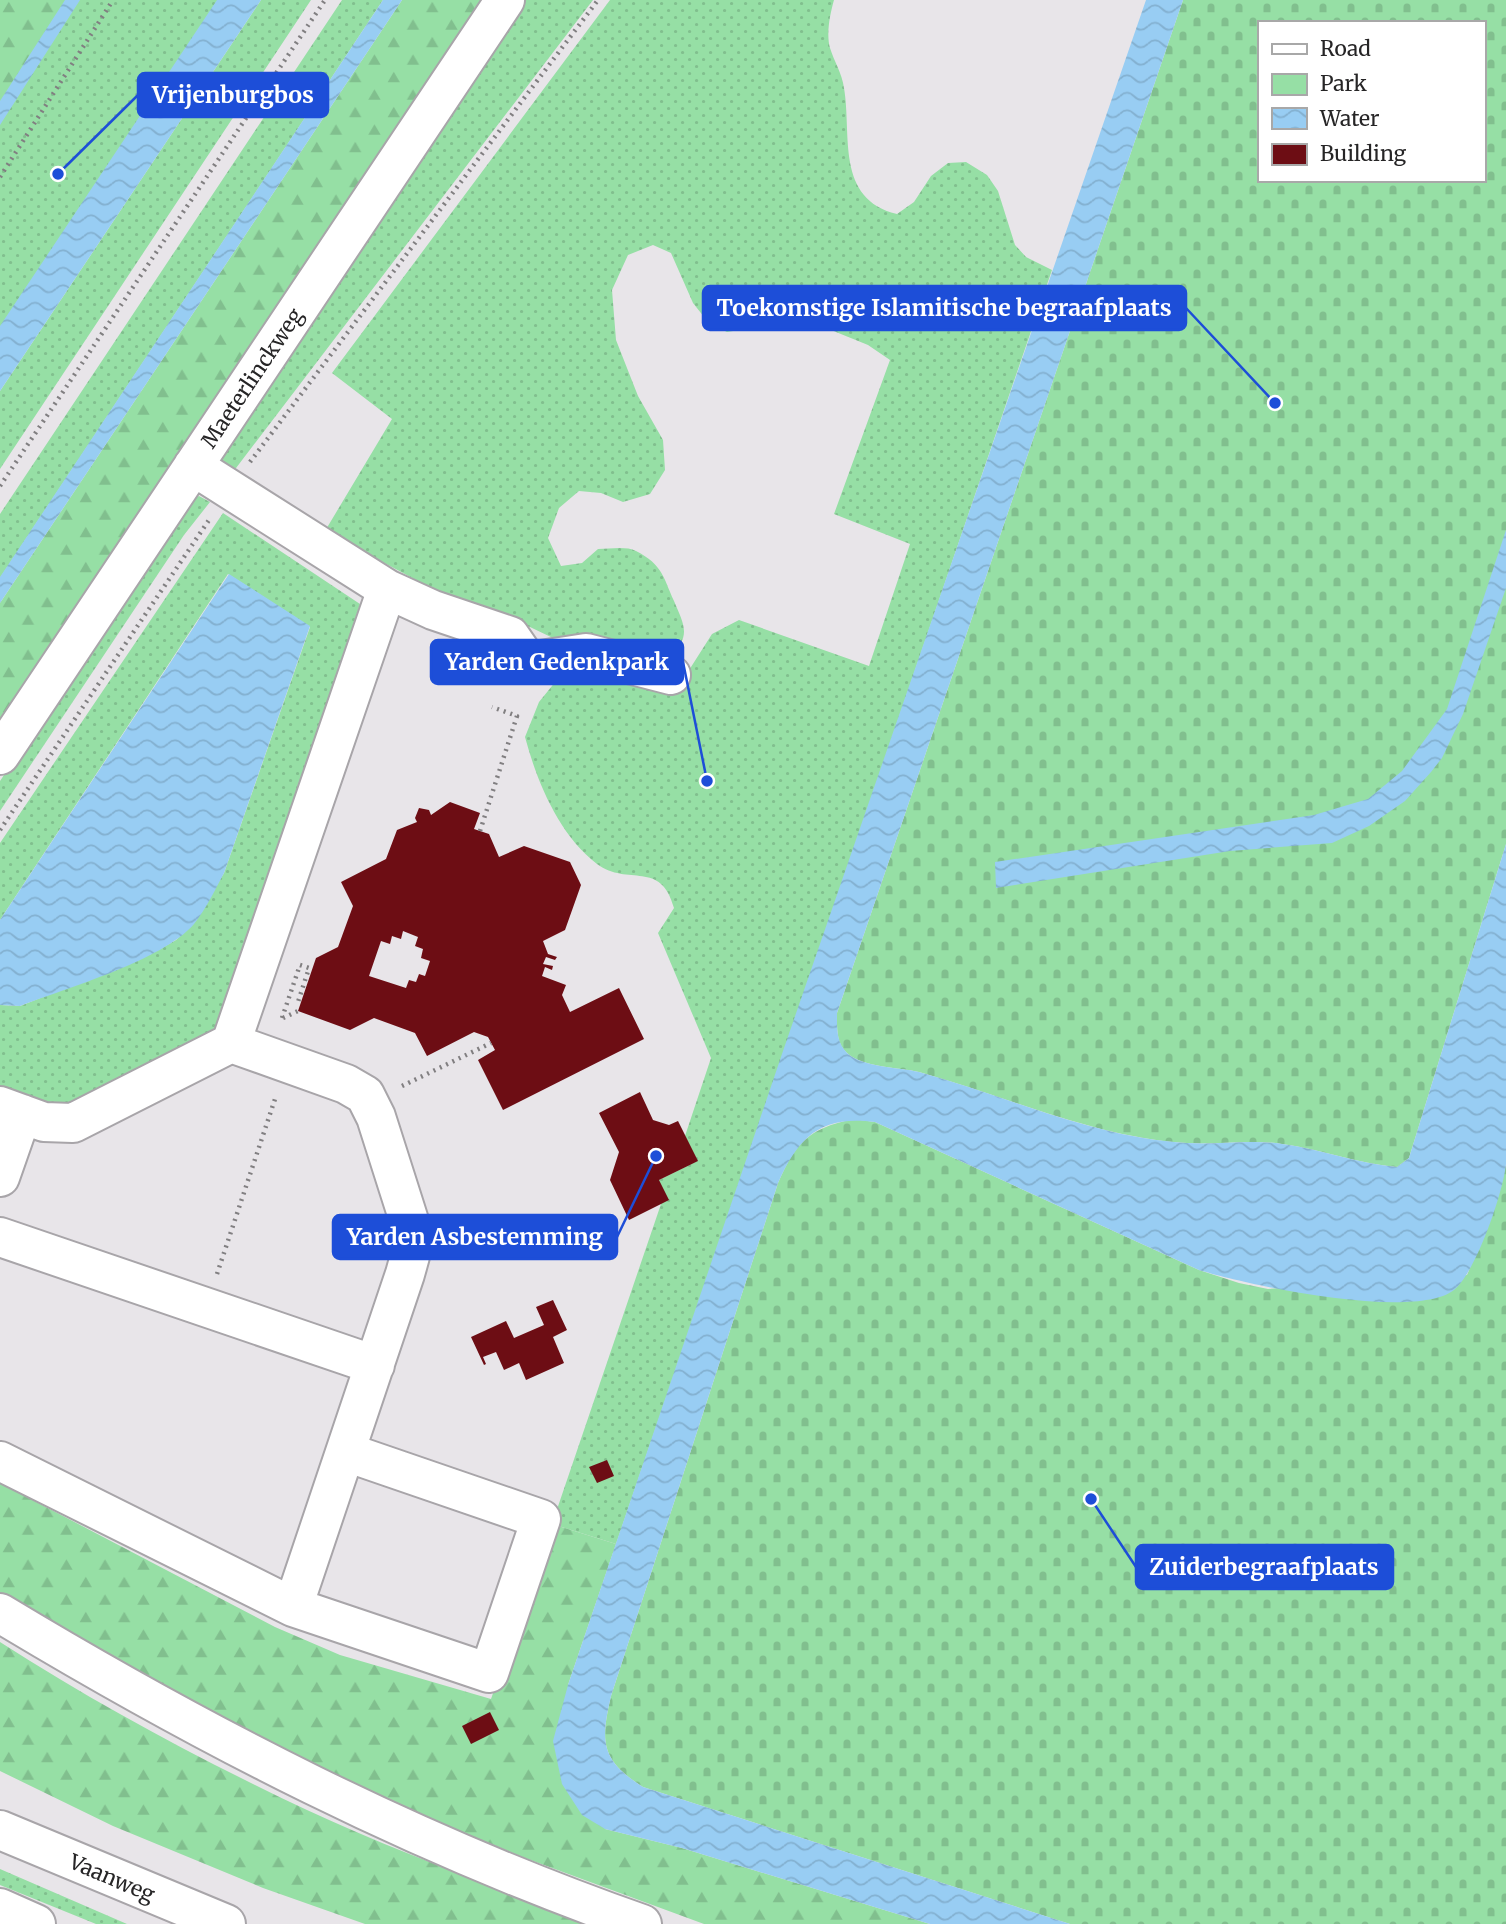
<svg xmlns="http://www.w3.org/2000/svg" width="1506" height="1924" font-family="Merriweather,serif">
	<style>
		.green { fill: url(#green-dots) }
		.forest { fill: url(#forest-firs) }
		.cemetery { fill: url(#cemetery-stones); fill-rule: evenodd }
		.water { fill: url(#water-waves) }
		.building { fill: #6d0d14; fill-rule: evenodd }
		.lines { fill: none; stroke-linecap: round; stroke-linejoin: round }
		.minor-casing { stroke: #a8a5a9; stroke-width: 42 }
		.highway-casing { stroke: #a8a5a9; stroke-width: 42 }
		.path { stroke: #817f81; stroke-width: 4.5; stroke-dasharray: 2 5; stroke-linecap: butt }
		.minor { stroke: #fff; stroke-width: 38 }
		.highway { stroke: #fff; stroke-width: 38 }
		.labels { text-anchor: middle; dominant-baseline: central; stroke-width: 7; stroke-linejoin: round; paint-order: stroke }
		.street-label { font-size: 21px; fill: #262526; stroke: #fff }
		.leader { fill: none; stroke: #1d4ed8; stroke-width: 2.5 }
		.callout-dot { fill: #1d4ed8; stroke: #fff; stroke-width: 2.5 }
		.callout { fill: #1d4ed8; stroke: #1d4ed8; stroke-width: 2.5 }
		.callout-label { font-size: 23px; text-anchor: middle; font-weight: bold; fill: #fff }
	</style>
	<defs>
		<pattern id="green-dots" width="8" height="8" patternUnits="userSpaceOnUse" patternTransform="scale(1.75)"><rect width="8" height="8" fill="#96dfa5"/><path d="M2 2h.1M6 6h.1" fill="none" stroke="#81bf8e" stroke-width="1.8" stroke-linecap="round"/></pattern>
		<pattern id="forest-firs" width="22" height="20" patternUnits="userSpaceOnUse" patternTransform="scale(1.75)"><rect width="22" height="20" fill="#96dfa5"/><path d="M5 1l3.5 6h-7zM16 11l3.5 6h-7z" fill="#81bf8e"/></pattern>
		<pattern id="cemetery-stones" width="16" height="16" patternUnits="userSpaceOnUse" patternTransform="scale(1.75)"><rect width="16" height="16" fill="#96dfa5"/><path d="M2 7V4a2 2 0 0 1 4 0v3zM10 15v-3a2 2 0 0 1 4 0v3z" fill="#81bf8e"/></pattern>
		<pattern id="water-waves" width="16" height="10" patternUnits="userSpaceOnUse" patternTransform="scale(1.75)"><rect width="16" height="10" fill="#98cdf3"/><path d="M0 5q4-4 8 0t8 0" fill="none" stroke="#83b0d0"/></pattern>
	</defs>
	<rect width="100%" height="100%" fill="#e8e5e9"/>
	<path class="green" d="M0,0H232L0,347Z
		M261,0H311L0,469V391Z
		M342,0H383L0,578V514Z
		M519,0H593L233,472L218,459Z
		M610,0H834C830,14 826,34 830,48C834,61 842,73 844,88C852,135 835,199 897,214L914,202L931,176L948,163L966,162L987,175L998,191L1015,245L1026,257L1052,270L616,1544L552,1524L661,1204L659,1180L697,1161L685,1136L711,1058L658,933L674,908C661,859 628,887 597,864C559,835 537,782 525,737L539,702L556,681L578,669L677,689L712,634L739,620L869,666L910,544L834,514L890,360L868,345L831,330L776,324L727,332L708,322L693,303L671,253L653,245L628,255L612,290L616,340L638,396L663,440L665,470L650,494L623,502L601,493L579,491L559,508L548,538L561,566L582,563L598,549C610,549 626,546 636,551C663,565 663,577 674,601C684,625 693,638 667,657L640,651L617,640L583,637L555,639L503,614L468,608L325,531L392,419L332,373Z
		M199,496L210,502L184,535L0,811V781L187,501Z
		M223,513L360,604L242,967L218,1025L202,1043L74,1102L49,1103L0,1088V1005L20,1006L151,954L176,940L193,924L224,873L310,627L228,574L0,920V843Z
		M0,1869L127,1924H96L0,1885Z"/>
	<path class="forest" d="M0,0H65L0,101Z
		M402,0H489L0,722V603Z
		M0,1483L275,1627L340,1655L491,1699L552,1524L616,1544L568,1685L605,1829L682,1848L930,1924H704L525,1858L401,1807L292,1755L0,1598Z
		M0,1642C98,1705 201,1760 307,1810C401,1854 500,1888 597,1924H365L263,1888L113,1826L0,1771Z"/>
	<path class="cemetery" d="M1183,0H1506V844L1409,1158L1397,1167C1358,1164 1321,1149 1282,1144C1250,1139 1219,1145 1187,1143C1096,1138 1006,1096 919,1072C898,1067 864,1068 847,1053C836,1043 837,1028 837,1013ZM1259,23H1483V180H1259Z
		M853,1119L875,1122L1199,1270L1239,1283L1268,1289L1467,1275L1490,1221L1506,1165V1924H1070L643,1787C601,1760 600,1743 611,1696L778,1183C796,1142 808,1129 853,1119Z"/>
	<path class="water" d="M65,0H80L0,125V101Z
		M217,0H261L0,391V326Z
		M383,0H402L0,603V577Z
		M1146,0H1183L837,1013C837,1028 836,1042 847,1053C864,1068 898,1067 919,1072C1007,1096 1094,1138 1187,1143C1219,1145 1250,1139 1282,1144C1321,1149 1358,1164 1397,1167L1409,1158L1506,844C1506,917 1506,990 1506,1062C1506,1095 1506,1131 1506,1164C1503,1193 1476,1272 1454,1290C1414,1321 1247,1285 1199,1270L875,1122C821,1115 799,1136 778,1183L611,1696C600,1743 601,1760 643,1787L1070,1924H930L682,1848L605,1829L582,1815L562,1784L553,1741L568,1685L783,1051Z
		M1506,530V588L1463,714L1442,758L1431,772L1405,801L1369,826L1332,843L1230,851L996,888L995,862L1314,815L1368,799L1402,771L1447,709Z
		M229,574L310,626L224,873C215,890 206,909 194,924C162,961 66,988 20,1006L0,1005V920Z"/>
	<path class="building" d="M450,802L480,813L474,829L489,834L499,857L524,846L570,862L581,885L565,930L543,941L548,954L557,957L555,960L546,957L543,964L553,966L552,970L545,967L542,976L566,985L562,995L570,1012L619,988L644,1039L503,1110L478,1060L495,1050L488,1037L474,1032L427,1056L415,1033L374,1018L350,1030L298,1011L316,958L338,947L353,906L341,882L386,859L397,830L417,822L415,818L419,808L429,810L431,815ZM403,931L418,937L415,946L423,949L421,958L430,961L425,976L419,974L416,982L409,980L406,988L369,976L381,941L390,944L392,936L401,939Z
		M640,1092L653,1120L669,1125L678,1121L698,1161L659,1180L669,1200L629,1220L610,1180L619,1152L599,1113Z
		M553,1300L567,1330L553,1337L564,1363L526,1380L519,1363L504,1370L496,1352L483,1357L486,1364L484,1365L471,1337L506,1321L514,1338L544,1325L536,1307Z
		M607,1460L614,1476L597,1483L589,1467Z
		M490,1712L499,1730L471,1744L462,1726Z"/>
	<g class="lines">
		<g class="minor-casing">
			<path id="minor" d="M193,466L387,589L433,610L510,636L528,662L586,653L671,675
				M0,755L505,0
				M231,1043L346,1084L365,1095L376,1117L411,1227L410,1256L405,1274L293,1607
				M0,1106L44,1122L73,1123L231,1043L387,589
				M0,1177L22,1114
				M0,1237L375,1365
				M0,1461L293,1607L489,1673L541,1519L346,1452"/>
		</g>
		<g class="highway-casing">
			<path id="highway" d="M0,1613C204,1736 416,1845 642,1924
				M0,1830L226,1924
				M0,1908L36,1924"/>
		</g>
		<path class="path" d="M0,177L113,0
			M250,462L598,0
			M0,486L325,0
			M0,830L211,517
			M480,831L517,716L492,707
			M282,1018L300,965L309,968L298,1002L300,1003
			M283,1018L298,1011
			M402,1086L491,1043
			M217,1274L276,1096"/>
		<use href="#minor" class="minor"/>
		<use href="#highway" class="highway"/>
	</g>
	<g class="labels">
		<g class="street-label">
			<text transform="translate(252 378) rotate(-56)">Maeterlinckweg</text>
			<text transform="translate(112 1878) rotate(23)">Vaanweg</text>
		</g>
	</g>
	<path class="leader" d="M58 174L138 95M1275 403L1186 308M707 781L683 662M656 1156L617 1237M1091 1499L1136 1567"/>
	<g class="callout-dot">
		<circle cx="58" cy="174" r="7"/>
		<circle cx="1275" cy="403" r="7"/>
		<circle cx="707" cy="781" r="7"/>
		<circle cx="656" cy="1156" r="7"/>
		<circle cx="1091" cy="1499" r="7"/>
	</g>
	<g class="callout">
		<rect x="138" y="73" width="190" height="44" rx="7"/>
		<rect x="703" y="286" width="483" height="44" rx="7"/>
		<rect x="431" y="640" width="252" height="44" rx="7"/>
		<rect x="333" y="1215" width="284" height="44" rx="7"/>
		<rect x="1136" y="1545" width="257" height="44" rx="7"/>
	</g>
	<g class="callout-label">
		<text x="233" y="103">Vrijenburgbos</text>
		<text x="944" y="316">Toekomstige Islamitische begraafplaats</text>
		<text x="557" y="670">Yarden Gedenkpark</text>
		<text x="475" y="1245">Yarden Asbestemming</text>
		<text x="1264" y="1575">Zuiderbegraafplaats</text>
	</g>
	<rect x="1258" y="21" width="228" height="161" fill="#ffffff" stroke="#a8a8a8" stroke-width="2"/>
	<rect x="1272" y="44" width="35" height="10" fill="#ffffff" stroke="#a8a8a8" stroke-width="2"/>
	<text x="1320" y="56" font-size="21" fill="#262526">Road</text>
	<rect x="1272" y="74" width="35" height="21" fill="#96dfa5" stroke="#a8a8a8" stroke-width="2"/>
	<text x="1320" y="91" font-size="21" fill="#262526">Park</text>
	<rect x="1272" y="108" width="35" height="21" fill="url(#water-waves)" stroke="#a8a8a8" stroke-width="2"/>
	<text x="1320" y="126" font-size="21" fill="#262526">Water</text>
	<rect x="1272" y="144" width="35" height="21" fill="#6d0d14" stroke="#a8a8a8" stroke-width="2"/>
	<text x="1320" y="161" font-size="21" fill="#262526">Building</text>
</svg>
